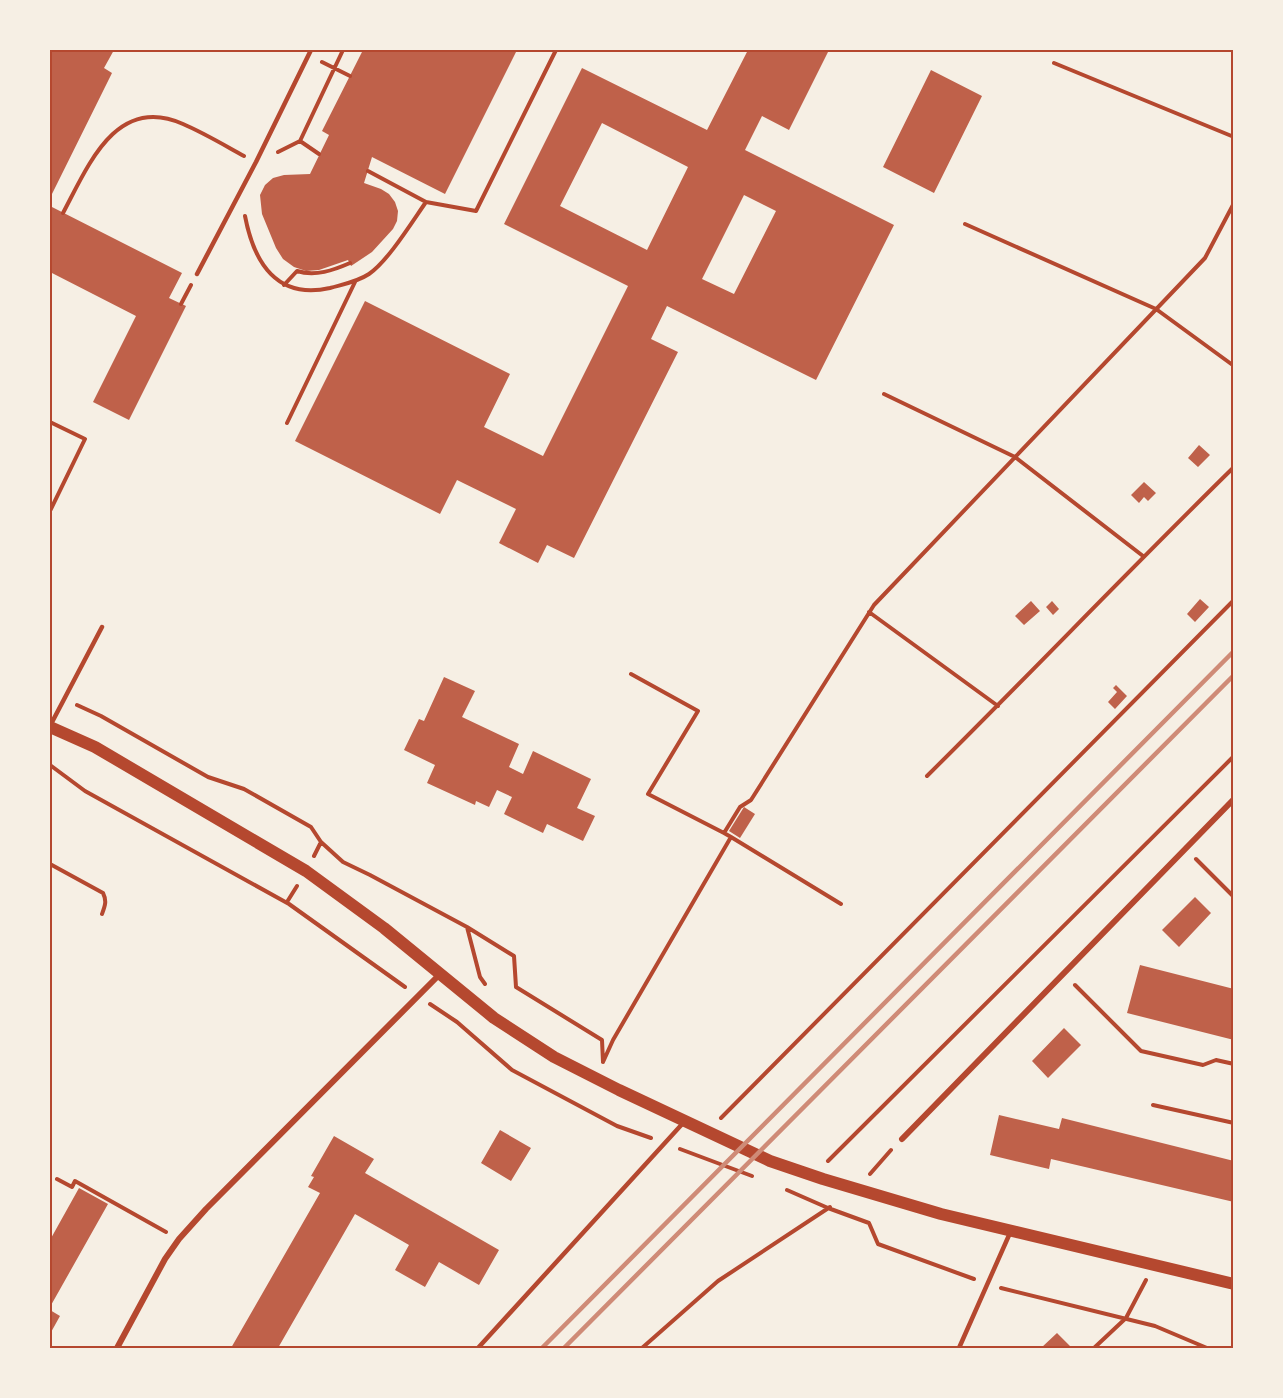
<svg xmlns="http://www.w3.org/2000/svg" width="1283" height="1398" font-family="'Alegreya Sans',sans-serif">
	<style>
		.building { fill: #bf614a; fill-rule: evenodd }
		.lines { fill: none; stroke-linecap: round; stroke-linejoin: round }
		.path { stroke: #b5482f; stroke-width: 4 }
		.service { stroke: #b5482f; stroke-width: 4.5 }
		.minor { stroke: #b5482f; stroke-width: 6 }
		.secondary { stroke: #b5482f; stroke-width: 12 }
		.rail { stroke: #cf8b77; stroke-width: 4.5 }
		.neatline { fill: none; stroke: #b5482f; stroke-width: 2 }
	</style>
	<rect width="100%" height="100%" fill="#f6efe4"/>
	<path class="building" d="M50,50H114L104,68L112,73L50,198Z
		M363,50H517L445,194L372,157L364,183L381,189L389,194L395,202L398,211L397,221L393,229L372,252L351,266L348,260L319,270L306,271L294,267L283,259L276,248L262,214L260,195L265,185L273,178L284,175L310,174L329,135L322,131Z
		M748,50H829L789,130L762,116L745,150L894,225L816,380L667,306L651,339L678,352L574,558L547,545L538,563L499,543L516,509L457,480L440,514L295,441L365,301L510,374L484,427L543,456L628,286L504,224L582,68L707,130ZM602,123L688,167L647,250L560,206ZM744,195L776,211L734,294L702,279Z
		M931,70L982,96L934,193L883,167Z
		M50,206L182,273L169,298L186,306L129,420L93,402L136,316L50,272Z
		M1199,445L1210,455L1198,467L1188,458Z
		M1144,482L1156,493L1148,501L1144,497L1139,503L1131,495Z
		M1200,599L1209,607L1195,622L1187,614Z
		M1031,601L1040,611L1024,625L1015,616Z
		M1052,601L1059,609L1053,615L1046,607Z
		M444,677L475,691L462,717L519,744L509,767L523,774L533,751L591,779L577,808L595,816L583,841L547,824L543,833L504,814L512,797L497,790L489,807L476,801L475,805L427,783L435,765L404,750L419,719L424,721Z
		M1116,685L1127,696L1115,709L1108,702L1117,692L1113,688Z
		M744,807L755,814L740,838L729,831Z
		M1195,897L1211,913L1179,947L1162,930Z
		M1140,965L1234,989V1040L1127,1013Z
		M1064,1028L1081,1045L1048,1078L1032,1061Z
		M999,1115L1059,1129L1062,1118L1234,1161V1202L1051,1159L1049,1169L990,1155Z
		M500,1130L531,1148L511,1181L481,1163Z
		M334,1136L374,1159L365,1173L499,1250L479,1285L439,1262L425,1287L395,1270L409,1245L355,1214L278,1348H231L320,1193L308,1187L314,1177L311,1176Z
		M79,1188L108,1204L50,1307V1240Z
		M50,1310L60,1316L50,1334Z
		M1057,1333L1072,1348H1041Z"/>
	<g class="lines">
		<path class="path" d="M322,62L350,76
			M1054,63L1234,137
			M300,141L319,154
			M278,152L300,141L343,50
			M368,171L426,202
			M63,213C88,166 116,94 183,124C204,133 224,145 244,156
			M245,216C254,263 277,300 330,288C344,284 357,282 369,274C388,261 412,222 426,202L476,211L556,50
			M965,224L1156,309L1234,366
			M284,285L297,271C315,277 334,270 350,263
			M181,304L191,285
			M884,394L1015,457L1143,556
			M50,422L85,439L50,511
			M287,423L355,282
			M869,612L998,706
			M631,674L698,711L648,794L724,833
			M77,705L101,716L208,777L244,789L311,827L321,842L314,856
			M50,765L85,791L289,904L405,987
			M927,776C1030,674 1130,569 1234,467
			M731,837L841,904
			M321,842L343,862L370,875L467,927L514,956L516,987L602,1040L603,1062
			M1196,859L1234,897
			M50,864L103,893C107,901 105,906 102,914
			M287,902L297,886
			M467,927L480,977L485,984
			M1075,985L1141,1051L1203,1065L1216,1060L1234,1064
			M430,1004L457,1022L512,1070L617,1126L651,1138
			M603,1062L613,1040L731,837L724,833L740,807L751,800L874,605L1205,258L1234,203
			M1153,1105L1234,1123
			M721,1118L1234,600
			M680,1149L752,1176
			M828,1161L1234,756
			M870,1174L891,1150
			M57,1179L72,1187L75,1181L166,1232
			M787,1190L828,1208L869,1223L878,1244L974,1279
			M1001,1288L1155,1326L1207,1348
			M642,1348L718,1281L830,1207
			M1094,1348L1126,1318L1146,1280"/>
		<path class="service" d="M197,274L256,162L311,50
			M50,726L102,627
			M478,1348L684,1122
			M959,1348L1010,1233"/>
		<path class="minor" d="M902,1139L1234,799
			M117,1348L165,1259L179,1239L206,1209L440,974"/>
		<path class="secondary" d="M50,727L95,747L306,871L384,928L494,1018L554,1057L619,1090L770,1161L823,1179L941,1214L1234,1284"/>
		<path class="rail" d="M542,1348L1234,651
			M564,1348L1234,675"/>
	</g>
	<rect width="1283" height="1398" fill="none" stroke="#f6efe4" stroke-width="102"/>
	<rect x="51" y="51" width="1181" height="1296" class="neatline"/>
</svg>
